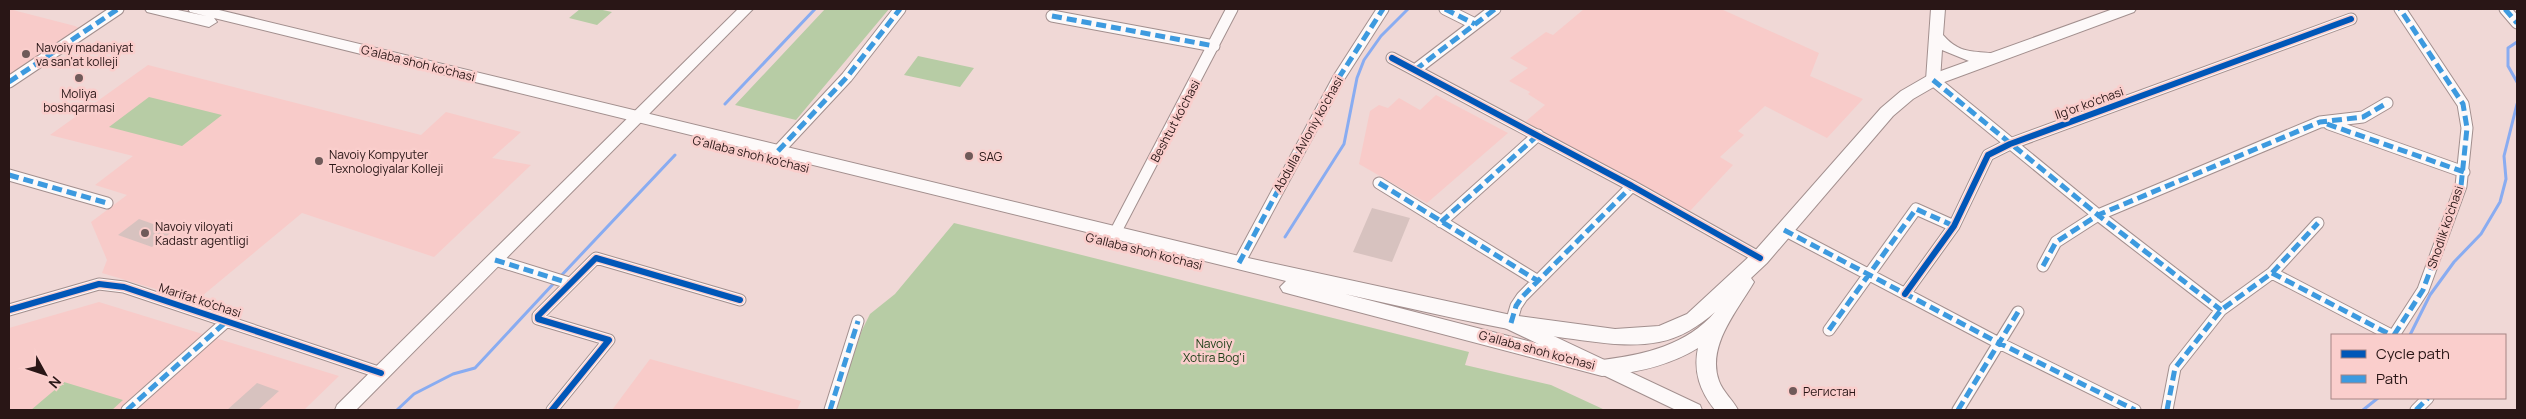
<svg xmlns="http://www.w3.org/2000/svg" width="2526" height="419" font-family="Manrope,sans-serif">
	<style>
		.built { fill: #f8cbc9 }
		.green { fill: #b7cca5 }
		.lines { fill: none; stroke-linecap: round; stroke-linejoin: round }
		.stream { stroke: #89acf1; stroke-width: 3 }
		.building { fill: #d7c2bf }
		.street-casing { stroke: #a28f8e; stroke-width: 13 }
		.secondary-casing { stroke: #a28f8e; stroke-width: 2 }
		.primary-casing { stroke: #a28f8e; stroke-width: 2 }
		.street { stroke: #fdf9f9; stroke-width: 11 }
		.secondary { fill: #fdf9f9; fill-rule: evenodd }
		.primary { fill: #fdf9f9; fill-rule: evenodd }
		.quiet { stroke: #3d9adf; stroke-width: 5; stroke-dasharray: 10 5; stroke-linecap: butt }
		.cycleway-casing { stroke: #facecc; stroke-width: 9 }
		.cycleway { stroke: #0057b8; stroke-width: 6 }
		.poi-dot { fill: #6f5a59; stroke: #facecc; stroke-width: 2 }
		.labels { text-anchor: middle; dominant-baseline: central; stroke-width: 5; stroke-linejoin: round; paint-order: stroke }
		.poi-label { font-size: 12px; fill: #291616; stroke: #facecc; text-anchor: start }
		.street-label { font-size: 12px; fill: #291616; stroke: #facecc }
		.park-label { font-size: 12px; fill: #1c3e16; stroke: #facecc }
	</style>
	<rect width="100%" height="100%" fill="#f0d8d6"/>
	<path class="built" d="M9,9L75,26L79,28L76,33L9,75Z
		M1584,9H1721L1819,53L1810,76L1863,99L1827,138L1765,106L1738,131L1744,135L1720,157L1733,165L1689,212L1525,122L1545,105L1528,94L1530,92L1509,81L1528,68L1510,58L1546,32L1553,35Z
		M148,65L421,135L446,112L521,132L492,158L531,165L434,257L302,213L196,301L102,273L107,260L91,222L127,195L95,185L133,156L50,135Z
		M1436,95L1508,133L1427,203L1359,164L1370,111L1379,105L1388,108L1399,98L1420,110Z
		M99,302L339,376L304,410H9V328Z
		M650,359L801,401L797,410H612Z"/>
	<path class="green" d="M580,9H598L612,12L597,25L569,18Z
		M825,9H889L796,120L735,105Z
		M918,56L974,68L960,87L904,75Z
		M149,97L222,115L182,146L109,127Z
		M954,223L1469,352L1465,365L1551,385L1605,410H835L862,330L870,314L895,294Z
		M64,382L123,400L112,410H31Z"/>
	<g class="lines">
		<path class="stream" d="M2517,42L2508,48V66L2517,82
			M725,104L815,9
			M1285,237L1344,144L1357,78L1364,60L1381,36L1408,9
			M559,278L675,155
			M2410,335L2430,295L2454,262L2481,234L2500,202L2506,179L2504,156L2517,104
			M397,410L414,394L453,374L475,368L555,282
			M2363,410L2378,398"/>
	</g>
	<path class="building" d="M1372,208L1410,218L1392,262L1353,252Z
		M139,219L173,231L152,247L118,235Z
		M257,383L279,391L258,410H227Z"/>
	<g class="lines">
		<g class="street-casing">
			<path id="street" d="M1445,9L1475,24
				M2505,9L2517,23
				M1052,16L1214,46
				M1392,58L1632,186L1760,258
				M1415,70L1495,9
				M1933,80L2098,215L2221,310
				M9,82L118,9
				M2329,124L2464,172
				M778,151L847,77L900,9
				M9,175L107,203
				M1379,183L1538,281
				M1441,222L1538,135
				M1784,230L1995,341L2135,410
				M1115,233L1232,9
				M495,260L569,283
				M1239,263L1338,79L1383,9
				M2043,266L2056,242L2098,215L2320,122L2363,117L2387,103
				M2272,273L2391,335
				M1905,294L1954,226L1988,155L2010,144L2351,19
				M9,310L99,284L124,287L381,373
				M1511,323L1516,306L1522,297L1632,186
				M1829,330L1916,209L1954,226
				M2394,335L2423,290L2461,186L2467,128L2463,104L2400,9
				M127,410L227,321
				M552,410L609,340L538,319V316L596,258L740,300
				M830,410L858,321
				M1958,410L2018,312
				M2167,410L2175,368L2221,310L2272,273L2318,223
				M2416,410L2428,398"/>
		</g>
		<g class="secondary-casing">
			<path id="secondary" d="M738,9H753L356,410H335L337,405Z
				M1931,9H1945L1943,35C1962,57 1977,49 2000,55L2002,58L2000,61H1969L1942,50L1940,80L1933,85L1928,83L1926,80Z
				M1511,316L1700,405L1702,410H1676L1505,328L1502,323L1505,318Z"/>
		</g>
		<g class="primary-casing">
			<path id="primary" d="M145,9H173L206,16L190,12L188,9H215L1239,256L1511,315L1615,329L1659,326L1687,314L1753,253L1881,108L1901,91L1927,76L2113,9H2136L2134,12L1939,84L1913,99L1893,116L1767,263L1751,278L1754,282C1738,310 1706,346 1719,381C1723,392 1733,400 1738,410H1715C1700,391 1693,372 1698,348C1669,366 1635,373 1602,376L1290,294L1283,292L1280,287L1286,281L214,18L217,22L209,27L147,12ZM1345,294C1418,310 1491,328 1565,338C1597,342 1627,348 1659,342C1681,338 1699,326 1715,312C1687,345 1644,355 1602,360Z"/>
		</g>
		<use href="#street" class="street"/>
		<use href="#secondary" class="secondary"/>
		<use href="#primary" class="primary"/>
		<path class="quiet" d="M1445,9L1475,24
			M2505,9L2517,23
			M1052,16L1214,46
			M1415,70L1495,9
			M1933,80L2098,215L2221,310
			M9,82L118,9
			M2327,124L2464,172
			M778,151L847,77L900,9
			M9,175L107,203
			M1379,183L1538,281
			M1441,222L1538,135
			M1784,230L1995,341L2135,410
			M495,260L569,283
			M1239,263L1338,79L1383,9
			M2043,266L2056,242L2098,215L2320,122L2363,117L2387,103
			M2272,273L2391,335
			M1511,323L1516,306L1522,297L1632,186
			M1829,330L1916,209L1954,226
			M2394,335L2423,290L2461,186L2467,128L2463,104L2400,9
			M127,410L227,321
			M830,410L858,321
			M1958,410L2018,312
			M2167,410L2175,368L2221,310L2272,273L2318,223
			M2416,410L2428,398"/>
		<g class="cycleway-casing">
			<path id="cycleway" d="M1392,58L1632,186L1760,258
				M1905,294L1954,226L1988,155L2010,144L2351,19
				M9,310L99,284L124,287L381,373
				M552,410L609,340L538,319V316L596,258L740,300"/>
		</g>
		<use href="#cycleway" class="cycleway"/>
	</g>
	<g class="poi-dot">
		<circle cx="26" cy="54" r="5"/>
		<circle cx="79" cy="78" r="5"/>
		<circle cx="969" cy="156" r="5"/>
		<circle cx="319" cy="161" r="5"/>
		<circle cx="145" cy="233" r="5"/>
		<circle cx="1793" cy="391" r="5"/>
	</g>
	<g class="labels">
		<g class="poi-label">
			<text x="36" y="47">Navoiy madaniyat<tspan x="36" dy="14">va san'at kolleji</tspan></text>
			<text x="79" y="93" text-anchor="middle">Moliya<tspan x="79" dy="14">boshqarmasi</tspan></text>
			<text x="329" y="154">Navoiy Kompyuter<tspan x="329" dy="14">Texnologiyalar Kolleji</tspan></text>
			<text x="979" y="156">SAG</text>
			<text x="155" y="226">Navoiy viloyati<tspan x="155" dy="14">Kadastr agentligi</tspan></text>
			<text x="1803" y="391">Регистан</text>
		</g>
		<g class="street-label">
			<text transform="translate(418 63) rotate(14)">G'alaba shoh ko'chasi</text>
			<text transform="translate(2089 103) rotate(-20)">Ilg'or ko'chasi</text>
			<text transform="translate(1175 121) rotate(-62)">Beshtut ko'chasi</text>
			<text transform="translate(1308 134) rotate(-61)">Abdulla Avloniy ko'chasi</text>
			<text transform="translate(751 154) rotate(14)">G'allaba shoh ko'chasi</text>
			<text transform="translate(2445 227) rotate(-71)">Shodlik ko'chasi</text>
			<text transform="translate(1144 251) rotate(14)">G'allaba shoh ko'chasi</text>
			<text transform="translate(200 300) rotate(18)">Marifat ko'chasi</text>
			<text transform="translate(1537 350) rotate(15)">G'allaba shoh ko'chasi</text>
		</g>
		<g class="park-label">
			<text x="1214" y="343">Navoiy<tspan x="1214" dy="14">Xotira Bog'i</tspan></text>
		</g>
	</g>
	<rect width="2526" height="419" fill="none" stroke="#291616" stroke-width="20"/>
	<rect x="2331" y="334" width="175" height="65" fill="#facecc" stroke="#a68483"/>
	<rect x="2341" y="350" width="25" height="8" fill="#0057b8" stroke="#a68483"/>
	<text x="2376" y="359" font-size="15" fill="#291616">Cycle path</text>
	<rect x="2341" y="375" width="25" height="8" fill="#3d9adf" stroke="#a68483"/>
	<text x="2376" y="384" font-size="15" fill="#291616">Path</text>
	<g transform="translate(45 374) rotate(130)" stroke="#facecc" stroke-width="4" paint-order="stroke">
	<path d="M0-4L9 19L0 12L-9 19Z" fill="#291616"/>
	<text y="-8" font-size="14" font-weight="bold" text-anchor="middle" fill="#291616">N</text>
	</g>
</svg>
